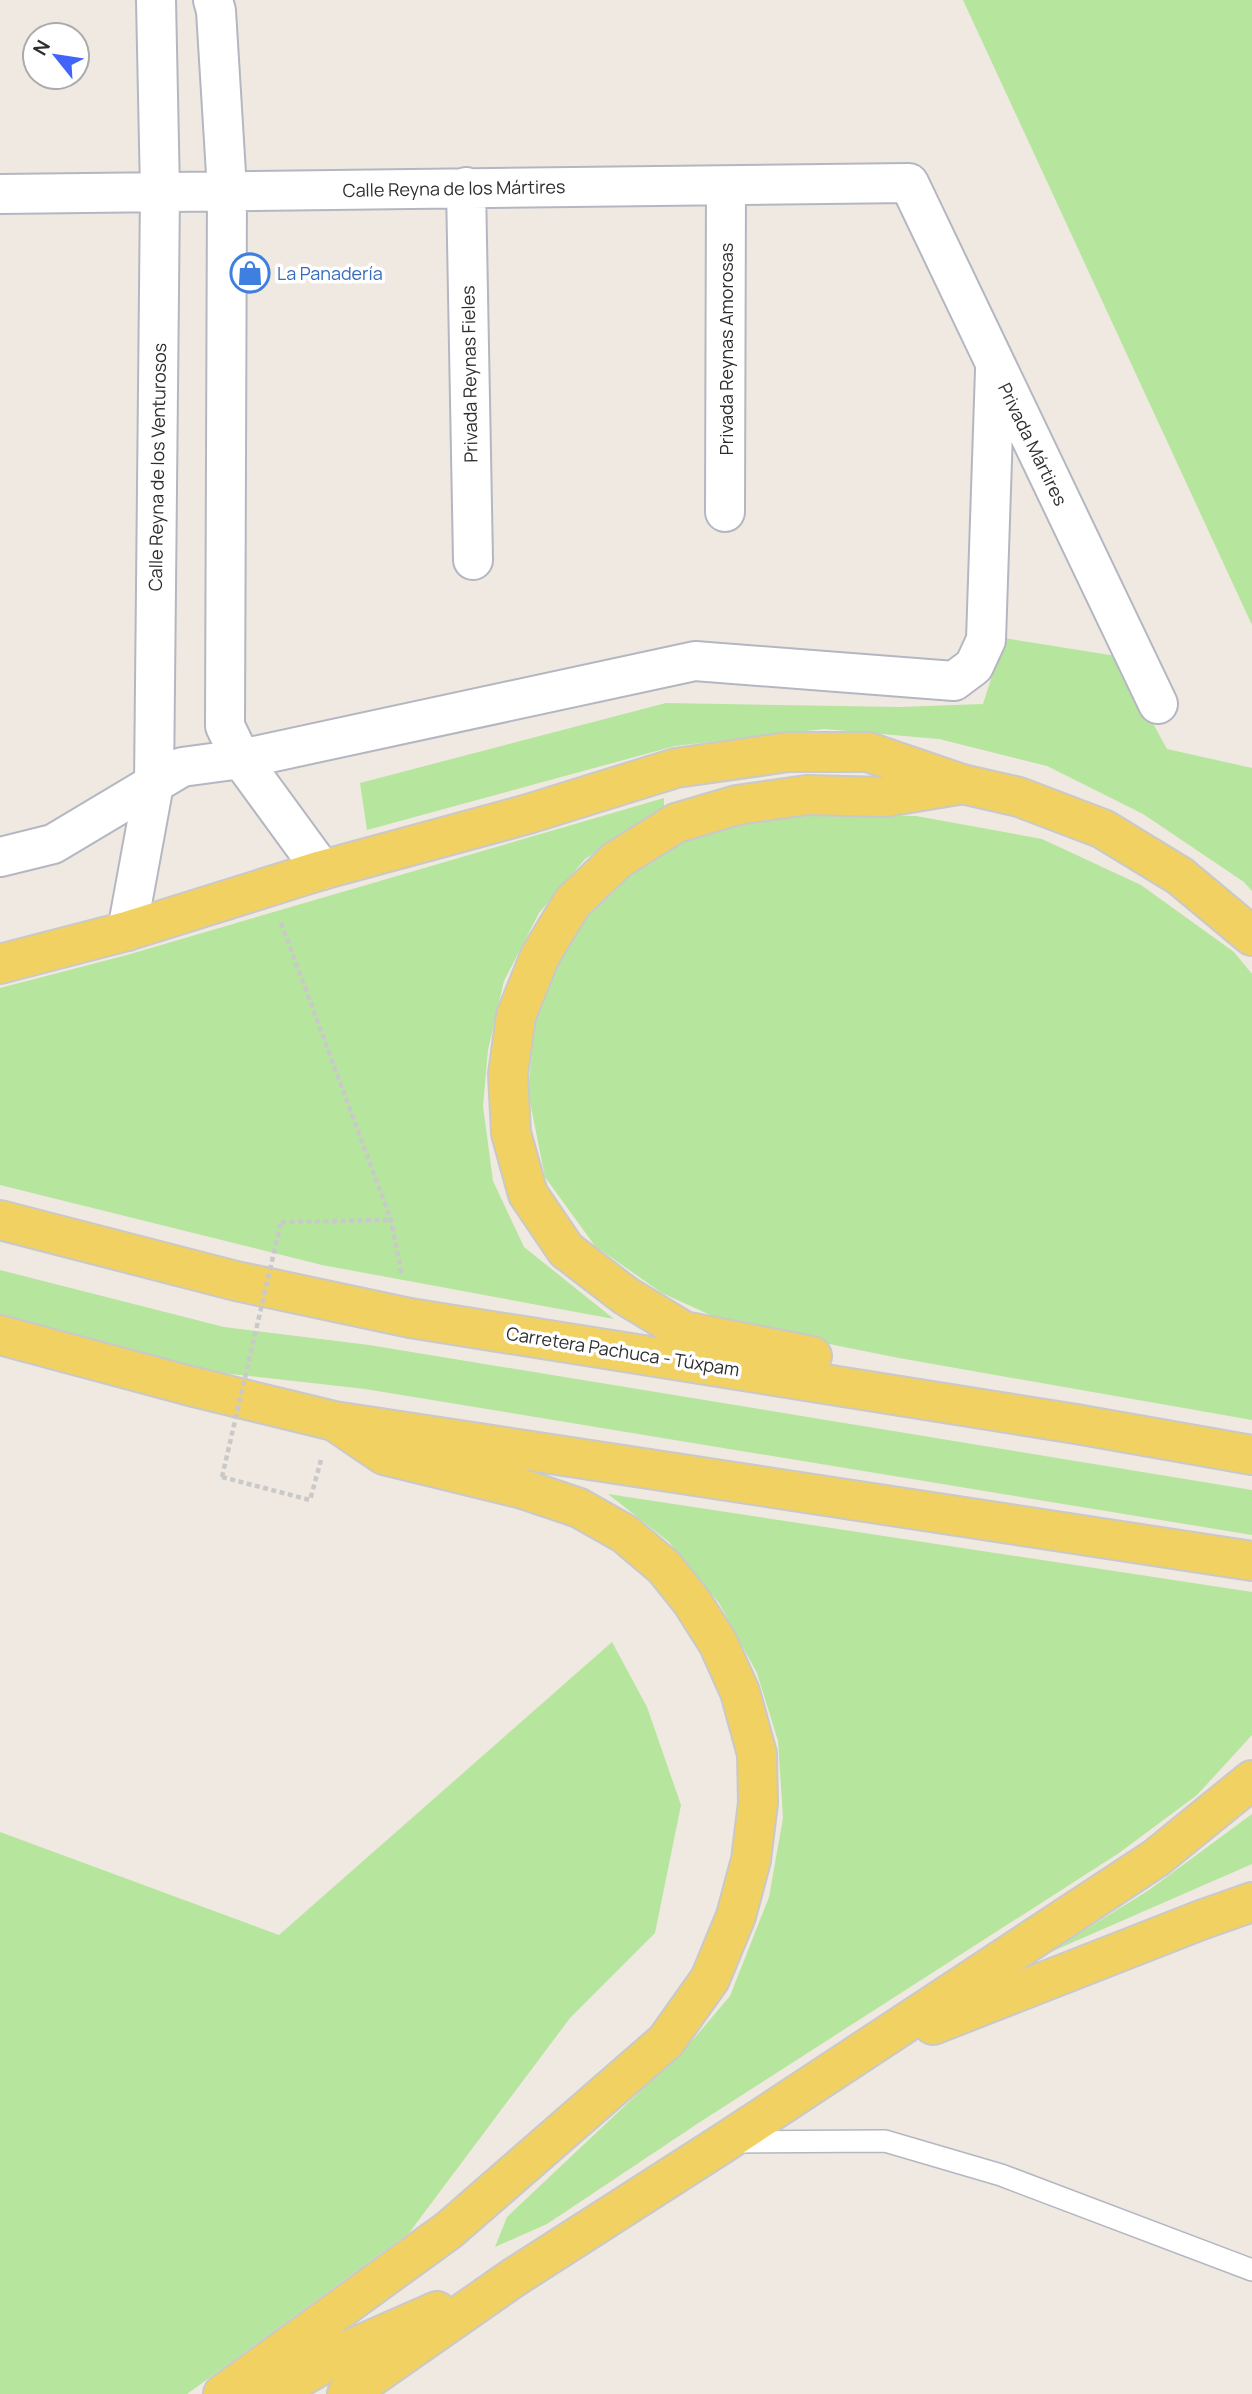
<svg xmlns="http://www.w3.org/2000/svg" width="1252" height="2394" font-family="Manrope,sans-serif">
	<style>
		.green { fill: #b6e59e }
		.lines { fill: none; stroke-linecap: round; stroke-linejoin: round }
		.service-casing { stroke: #b4b7c1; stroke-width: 24 }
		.minor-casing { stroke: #b4b7c1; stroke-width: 42 }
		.primary-casing { stroke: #c9c9c9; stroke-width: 42 }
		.path { stroke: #c9c9c9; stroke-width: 4.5; stroke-dasharray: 5 3.5; stroke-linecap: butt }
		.service { stroke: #fff; stroke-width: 21 }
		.minor { stroke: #fff; stroke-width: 38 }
		.primary { stroke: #f2d163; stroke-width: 38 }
		.path-bridge { stroke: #c9c9c9; stroke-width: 4.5; stroke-dasharray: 5 3.5; stroke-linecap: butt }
		.labels { text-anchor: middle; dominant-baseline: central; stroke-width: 7; stroke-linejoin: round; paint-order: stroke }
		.street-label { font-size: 18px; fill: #2e2e2e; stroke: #fff }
		.shop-label { font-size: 18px; fill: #366cbe; stroke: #fff; text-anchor: start }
	</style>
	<rect width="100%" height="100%" fill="#efe9e1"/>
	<path class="green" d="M963,0H1252V625Z
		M1004,638L1116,656L1167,749L1252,768V891L1244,882L1143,814L1047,766L939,739L824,729L675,746L367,830L360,783L666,703L900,707L983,704Z
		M664,798V809L585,859L539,913L504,981L488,1050L483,1106L493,1181L524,1247L614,1319L322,1265L0,1185V988L127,955Z
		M813,813L916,816L1042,839L1141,885L1234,952L1252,974V1420L899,1358L730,1324L662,1293L595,1246L545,1177L528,1092L535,1018L566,946L603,896L661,849L731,824Z
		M0,1270L224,1327L369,1345L1252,1490V1535L365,1389L213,1372L0,1317Z
		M608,1494L1252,1592V1735L1197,1795L1119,1853L700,2122L547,2224L495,2247L507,2217L685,2049L730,1996L769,1897L783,1818L778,1741L757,1673L719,1603L669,1542Z
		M612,1642L647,1707L681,1805L655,1933L570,2018L409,2233L187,2394H0V1832L279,1935Z
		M1252,1814V1864L1046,1954L1149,1890Z"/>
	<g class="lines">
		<g class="service-casing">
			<path id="service" d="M731,2142L885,2141L1001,2175L1252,2270"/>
		</g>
		<g class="minor-casing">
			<path id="minor" d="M213,0L216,11L227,190L225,726L241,759L322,870
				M466,187L473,560
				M0,194L909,183L1158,704
				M725,512L726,186
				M0,857L53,844L182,767L241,759L695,661L954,681L974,666L986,640L995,370
				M127,931L154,784L160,192L156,0"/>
		</g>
		<g class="primary-casing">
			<path id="primary" d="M0,964L127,931L322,870L528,814L676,768L788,752H868L962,784L1019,797L1103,829L1180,876L1252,936
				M0,1220L236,1281L410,1318L1076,1424L1252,1455
				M0,1335L190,1386L334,1421L1252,1561
				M812,1356L684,1331L626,1296L566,1250L528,1194L511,1133L508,1074L516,1016L540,956L572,903L617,860L676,823L737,805L807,795L885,797L958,785
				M933,2025L1201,1920L1252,1902
				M223,2394L449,2230L666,2041L710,1979L736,1916L751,1860L758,1803L757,1754L740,1692L718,1643L692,1602L664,1567L625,1534L579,1508L523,1489L384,1455L334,1421
				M271,2394L346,2351L437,2311
				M347,2394L513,2278L725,2142L1156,1858L1252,1780"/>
		</g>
		<path class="path" d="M281,923L391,1220L402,1276
			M281,1222L391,1220
			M222,1477L310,1500L321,1460"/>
		<use href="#service" class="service"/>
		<use href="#minor" class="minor"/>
		<use href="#primary" class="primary"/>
		<path class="path-bridge" d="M222,1477L281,1222"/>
	</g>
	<defs>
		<g id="shop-ring" transform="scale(2.0125)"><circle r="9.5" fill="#fff" stroke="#3f7fe0" stroke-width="1.5"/><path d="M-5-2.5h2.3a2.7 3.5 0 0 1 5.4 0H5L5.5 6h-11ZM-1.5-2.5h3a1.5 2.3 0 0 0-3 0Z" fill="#3f7fe0"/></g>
	</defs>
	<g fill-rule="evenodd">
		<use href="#shop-ring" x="250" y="273"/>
	</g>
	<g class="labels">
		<g class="street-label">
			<text transform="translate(454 188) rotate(-1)">Calle Reyna de los Mártires</text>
			<text transform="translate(726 349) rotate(-90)">Privada Reynas Amorosas</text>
			<text transform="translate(469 374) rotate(-91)">Privada Reynas Fieles</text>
			<text transform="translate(1033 444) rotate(64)">Privada Mártires</text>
			<text transform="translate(157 467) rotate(-89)">Calle Reyna de los Venturosos</text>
			<text transform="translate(623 1351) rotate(9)">Carretera Pachuca - Túxpam</text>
		</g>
		<g class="shop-label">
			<text x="277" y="273">La Panadería</text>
		</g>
	</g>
	<g transform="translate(56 56) rotate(300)"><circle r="33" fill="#ffffff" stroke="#ababab" stroke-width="2"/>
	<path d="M0-5L12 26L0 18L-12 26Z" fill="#4264fb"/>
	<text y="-10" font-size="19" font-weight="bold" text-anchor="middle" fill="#2e2e2e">N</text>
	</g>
</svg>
